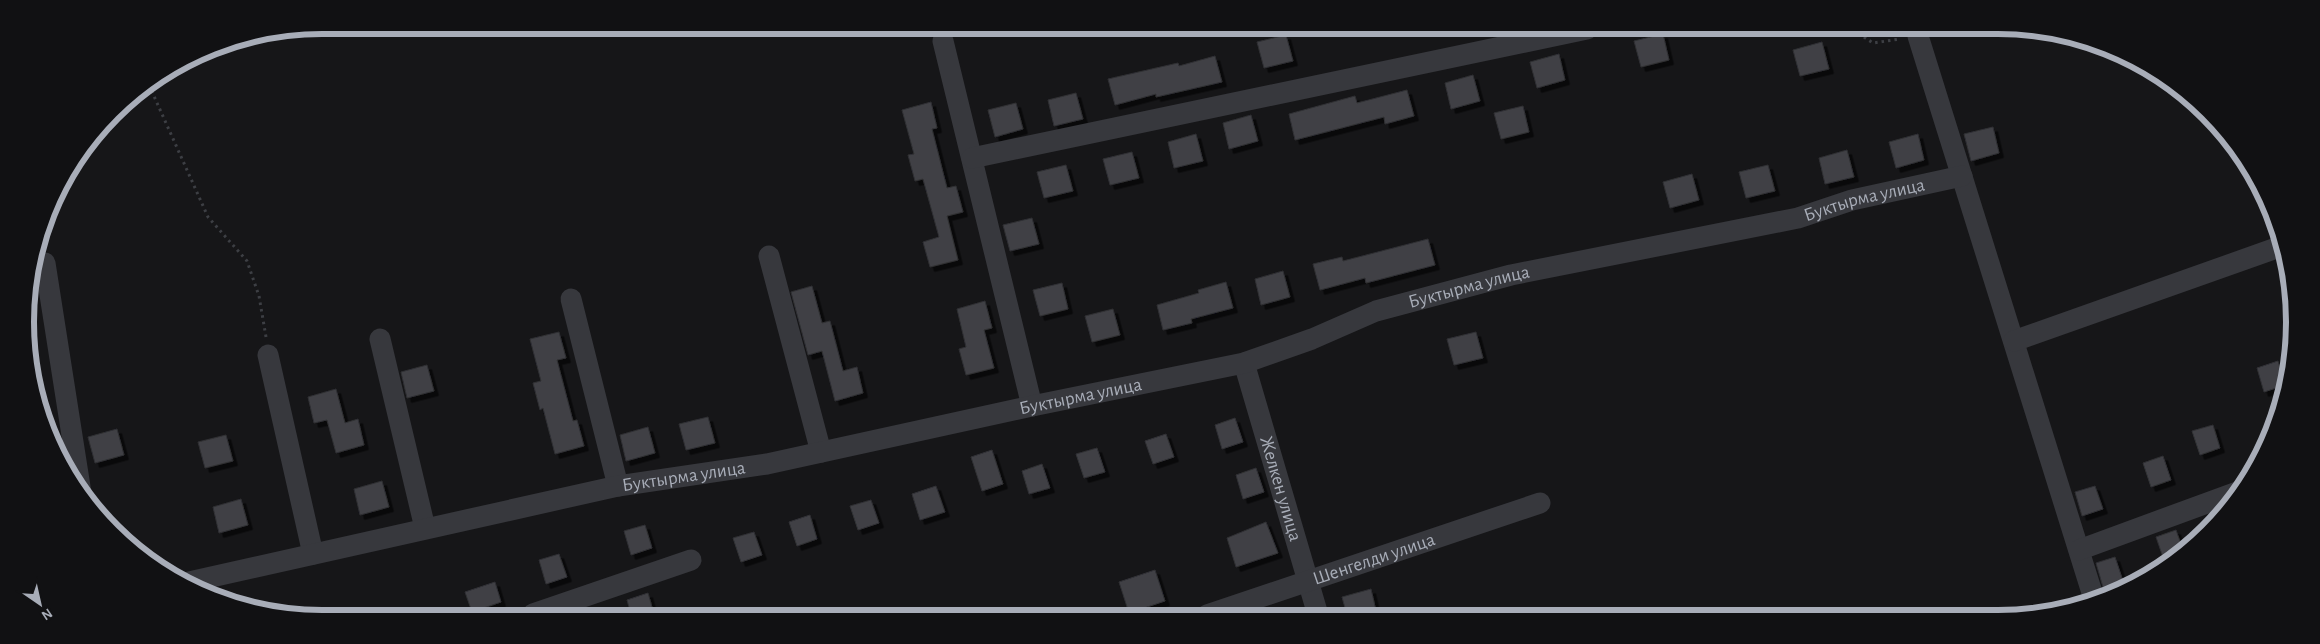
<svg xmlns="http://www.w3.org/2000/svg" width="2320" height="644" font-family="'Alegreya Sans',sans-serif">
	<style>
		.building { fill: #404145; stroke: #303034; filter: url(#shadow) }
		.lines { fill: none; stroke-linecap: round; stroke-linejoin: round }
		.path { stroke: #3d3f44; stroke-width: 3; stroke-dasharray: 2.5 4; stroke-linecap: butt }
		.minor { stroke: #37383d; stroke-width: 21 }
		.labels { text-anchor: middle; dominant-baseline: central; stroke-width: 5; stroke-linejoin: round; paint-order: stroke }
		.street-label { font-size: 19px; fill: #a8adb8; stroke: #111113 }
		.rim { fill: none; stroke: #a8adb8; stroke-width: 6 }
	</style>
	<defs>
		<filter id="shadow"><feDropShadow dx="4.5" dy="4.5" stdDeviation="0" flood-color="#0009"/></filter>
	</defs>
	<rect width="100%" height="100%" fill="#161618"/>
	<path class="building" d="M1663,34L1669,60L1641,67L1634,41Z
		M1286,35L1293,61L1264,68L1257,42Z
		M1822,42L1829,69L1800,76L1793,50Z
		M1559,54L1565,80L1537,88L1530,62Z
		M1215,56L1222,82L1156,97V94L1115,105L1108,79L1178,63L1179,66Z
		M1473,75L1480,101L1451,109L1445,83Z
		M1407,90L1414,116L1385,124L1384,117L1295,140L1289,114L1355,96L1357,103Z
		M1076,93L1083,119L1054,126L1048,100Z
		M931,102L937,128L932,129L947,188L956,186L963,212L947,216L958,260L930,267L923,242L939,237L923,179L915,181L908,155L914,154L902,110Z
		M1016,103L1023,129L995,137L988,110Z
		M1523,106L1529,132L1501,139L1494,113Z
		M1251,115L1258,141L1229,149L1223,123Z
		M1993,127L1999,153L1971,161L1964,134Z
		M1196,134L1203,161L1174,168L1168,142Z
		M1918,134L1924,160L1896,168L1889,142Z
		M1847,150L1854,177L1825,184L1819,158Z
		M1132,152L1139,178L1110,185L1103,159Z
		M1066,165L1073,191L1044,198L1037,172Z
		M1768,165L1775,191L1746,198L1739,172Z
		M1692,174L1699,200L1670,208L1663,182Z
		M1032,218L1039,244L1010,251L1003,225Z
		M1428,239L1435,265L1366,283L1365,278L1320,290L1313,264L1342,257L1343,261Z
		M1283,271L1290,297L1261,305L1255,279Z
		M1226,282L1233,308L1191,319L1192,323L1163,330L1157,305L1199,293L1198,290Z
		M1062,283L1068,309L1040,316L1033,290Z
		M812,286L822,323L830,321L843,371L857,367L863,393L835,401L822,351L808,355L791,292Z
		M985,301L992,328L984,330L994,368L966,375L959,349L966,347L957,309Z
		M1113,309L1120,335L1092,342L1085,316Z
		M559,332L566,358L557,360L573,421L577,420L584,446L555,454L543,408L540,410L533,383L541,381L530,339Z
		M1476,332L1483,358L1454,365L1447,339Z
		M2278,361L2285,385L2264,392L2257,368Z
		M427,365L434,391L407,398L401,372Z
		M336,389L345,423L358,419L364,445L336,453L327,420L314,423L308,397Z
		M708,417L715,443L686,450L679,424Z
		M1235,418L1243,442L1222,449L1215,425Z
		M2213,425L2220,448L2200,455L2192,431Z
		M648,427L655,453L626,461L620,435Z
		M117,429L124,455L95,463L88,437Z
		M1166,434L1174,457L1153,464L1145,441Z
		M226,435L233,461L205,468L198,442Z
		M1097,448L1105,472L1084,478L1076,454Z
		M992,450L1003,484L982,491L971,457Z
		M2163,456L2171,480L2151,487L2143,463Z
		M1042,464L1050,488L1029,494L1022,471Z
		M1256,468L1264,492L1243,499L1236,475Z
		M382,481L389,507L360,515L354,489Z
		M936,486L945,512L920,520L912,494Z
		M2095,486L2103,509L2082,516L2075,492Z
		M241,499L248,525L219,533L213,507Z
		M871,500L879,523L858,530L850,506Z
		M810,515L817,539L797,546L789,522Z
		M1266,522L1278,553L1236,567L1227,538Z
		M645,525L652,548L631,555L624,531Z
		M2176,530L2183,550L2164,560L2156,537Z
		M754,532L762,555L741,562L733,538Z
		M559,554L567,577L546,584L539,560Z
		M2115,557L2123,581L2103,587L2096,563Z
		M1155,570L1165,601L1129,613L1119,582Z
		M495,582L501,602L472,612L465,592Z
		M1371,589L1377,615H1347L1342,597Z
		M648,593L654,614H631L627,600Z"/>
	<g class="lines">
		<path class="path" d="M1853,30L1873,43L1900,39
			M149,85L208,217L247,261L259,296L266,337"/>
		<g class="minor">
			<path d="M1918,36L2094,599"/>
			<path d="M943,41L1032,406"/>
			<path d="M972,158L1587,29"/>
			<path d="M769,256L821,452"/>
			<path d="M45,263L81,493"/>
			<path d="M571,299L618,486"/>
			<path d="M380,339L425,528"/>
			<path d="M2014,341L2282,246"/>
			<path d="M268,355L313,554"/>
			<path id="s1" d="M1244,363L1318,615"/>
			<path d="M2079,550L2237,492"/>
			<path id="s2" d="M189,582L618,486L767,464L1032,406L1244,363L1312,339L1376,311L1511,275L1798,218L1852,200L1962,176"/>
			<path d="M533,614L691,560"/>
			<path id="s3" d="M1207,615L1540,503"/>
		</g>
	</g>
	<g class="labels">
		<g class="street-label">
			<text stroke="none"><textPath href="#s2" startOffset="1721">Буктырма улица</textPath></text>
			<text stroke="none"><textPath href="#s2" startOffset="1316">Буктырма улица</textPath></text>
			<text stroke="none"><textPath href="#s2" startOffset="911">Буктырма улица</textPath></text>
			<text stroke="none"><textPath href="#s2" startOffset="506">Буктырма улица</textPath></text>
			<text stroke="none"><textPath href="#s1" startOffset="131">Желкен улица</textPath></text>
			<text stroke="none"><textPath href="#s3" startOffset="176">Шенгелди улица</textPath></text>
		</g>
	</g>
	<path d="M0 0H2320V644H0ZM322 34H1998A288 288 0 0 1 2286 322V322A288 288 0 0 1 1998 610H322A288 288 0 0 1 34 322V322A288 288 0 0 1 322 34Z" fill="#111113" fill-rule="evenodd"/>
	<path class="rim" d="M322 34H1998A288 288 0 0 1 2286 322V322A288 288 0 0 1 1998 610H322A288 288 0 0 1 34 322V322A288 288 0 0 1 322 34Z"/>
	<g transform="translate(40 604) rotate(146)" stroke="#111113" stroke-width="4" paint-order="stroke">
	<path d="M0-4L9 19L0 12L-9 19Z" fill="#a8adb8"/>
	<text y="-8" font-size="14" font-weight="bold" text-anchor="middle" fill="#a8adb8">N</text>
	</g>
</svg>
